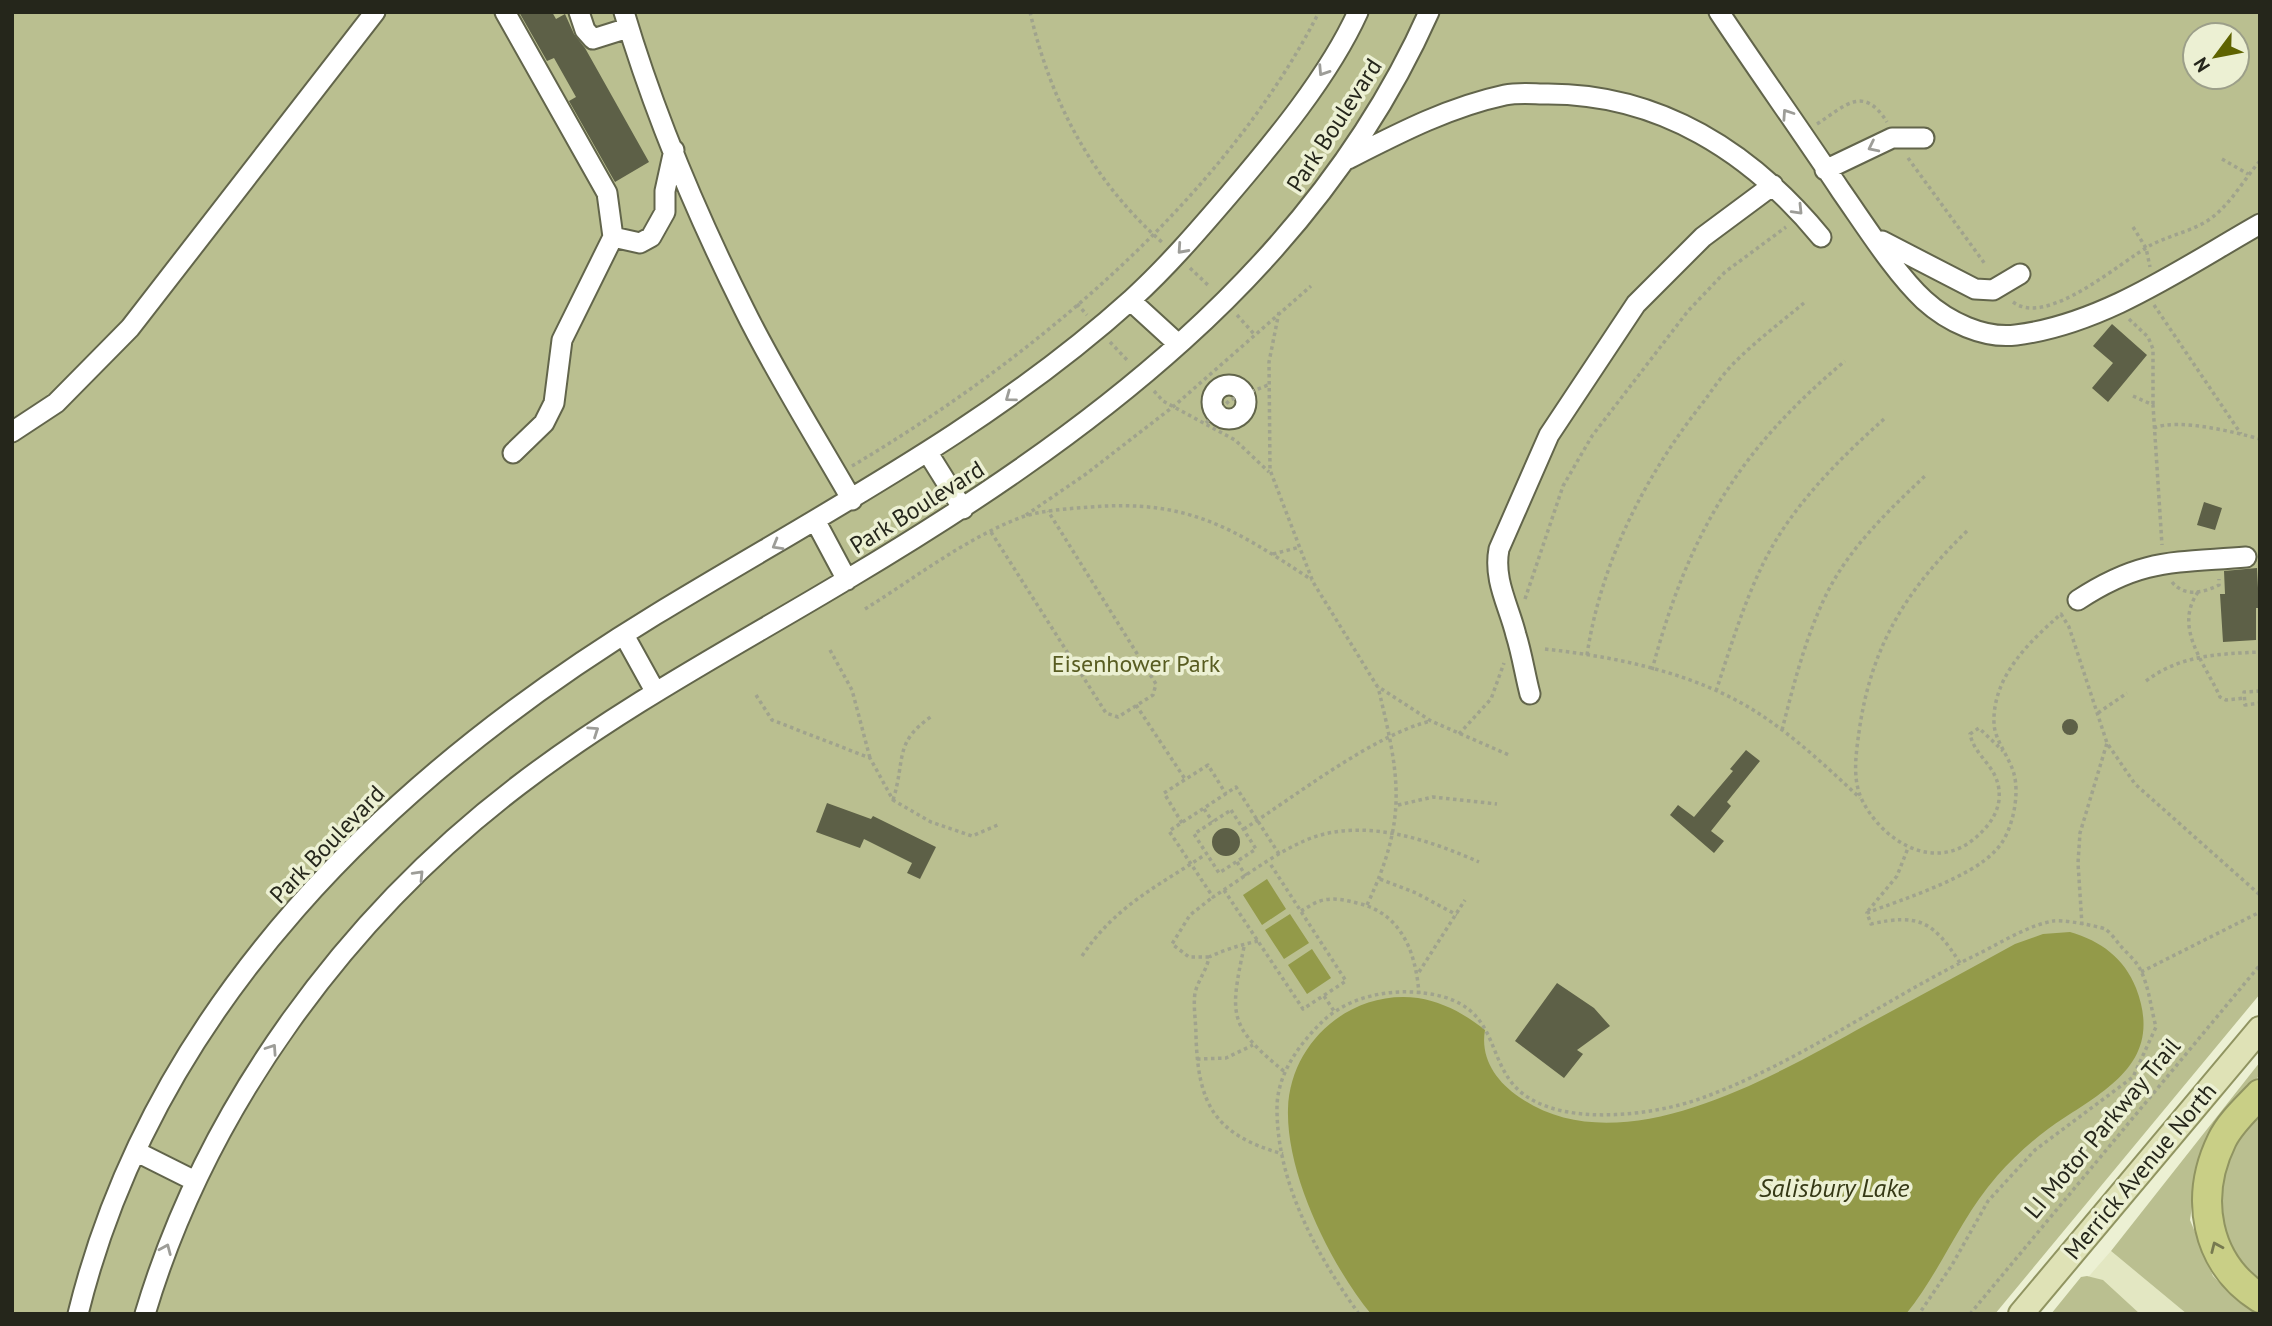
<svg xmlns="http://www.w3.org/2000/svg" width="2272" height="1326" font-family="'PT Sans',sans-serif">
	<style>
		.built { fill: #e3e7c2 }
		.green { fill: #babf90; fill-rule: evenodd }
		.water { fill: #939a49 }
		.building { fill: #5d6047 }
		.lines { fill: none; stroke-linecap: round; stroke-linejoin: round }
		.minor-casing { stroke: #62654b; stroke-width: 23 }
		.major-casing { stroke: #909461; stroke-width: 28 }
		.highway-casing { stroke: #909461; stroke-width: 32 }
		.path { stroke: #a0a38d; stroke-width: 3.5; stroke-dasharray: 3.5 3.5; stroke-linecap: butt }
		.minor { stroke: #fff; stroke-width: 19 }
		.major { stroke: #dfe2b6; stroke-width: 24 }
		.highway { stroke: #c9cf86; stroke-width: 28 }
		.oneway { stroke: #9d9d98 }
		.oneway2 { stroke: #777a50 }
		.labels { text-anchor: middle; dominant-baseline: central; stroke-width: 7; stroke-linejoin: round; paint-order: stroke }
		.street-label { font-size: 24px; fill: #25261b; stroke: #ecf0d3 }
		.park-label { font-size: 24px; fill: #585c21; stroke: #ecf0d3 }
		.water-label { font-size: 26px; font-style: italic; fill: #363916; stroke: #ecf0d3 }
	</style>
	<rect width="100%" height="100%" fill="#ecf0d3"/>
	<path class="built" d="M2111,1251L2187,1314H2056Z"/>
	<path class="green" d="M12,12H2260V994L1995,1314H12ZM2195,35H2237V77H2195Z
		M2260,1062V1075L2213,1125L2199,1157L2190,1220L2213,1276L2241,1304L2260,1314H2187L2111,1251Z
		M2260,1108V1285L2245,1276L2214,1209L2233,1137Z
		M2087,1276L2103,1280L2140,1314H2051L2081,1277Z"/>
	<path class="water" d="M1267,879L1286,909L1262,925L1243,895Z
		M1290,914L1309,943L1284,959L1265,930Z
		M2070,932C2101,941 2124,958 2136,988C2166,1066 2100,1092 2048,1129C2029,1143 2012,1159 1997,1176C1960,1218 1941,1271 1906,1314H1371C1330,1264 1286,1174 1288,1109C1290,1042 1351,989 1418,998C1443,1002 1465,1014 1485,1030C1480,1058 1496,1081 1519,1097C1620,1168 1775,1075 1866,1025C1916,998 1966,971 2015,944L2043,934Z
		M1312,949L1331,978L1307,994L1288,965Z"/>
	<path class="building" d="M519,12H552L556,19L565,14L574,34L585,48L649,162L615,182L569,101L576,97L554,58L547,61Z
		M2112,324L2147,355L2108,402L2092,388L2113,363L2093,346Z
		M2204,502L2222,508L2215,530L2197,525Z
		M2257,568L2259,608H2256V640L2223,642L2220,594H2225L2224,571Z
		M2062 727a8 8 0 1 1 16 0a8 8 0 1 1-16 0Z
		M1746,750L1760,761L1727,802L1731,806L1711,831L1724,841L1714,853L1670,815L1678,805L1694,817L1733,771L1730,769Z
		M827,803L871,819L873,816L936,847L920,879L907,873L912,863L864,839L860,848L816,832Z
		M1212 842a14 14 0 1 1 28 0a14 14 0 1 1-28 0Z
		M1557,983L1594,1008L1610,1026L1577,1050L1583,1054L1564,1078L1515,1041Z"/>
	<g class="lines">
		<g class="minor-casing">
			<path id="minor" d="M505,12L607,193L613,237L640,243L651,237L665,212V191L674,150
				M579,12L585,30L593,39L628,28
				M624,12C654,113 697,215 744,309C776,374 816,437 852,500
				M1719,12C1759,72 1801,131 1841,191C1865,225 1895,273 1924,300C1948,322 1984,339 2016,335C2104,324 2184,267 2260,224
				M1348,159C1399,133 1449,107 1505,95C1519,92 1534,94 1548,94C1660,94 1751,152 1821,237
				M1825,170L1892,138H1924
				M1882,241L1975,289L1993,290L2020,274
				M1131,301L1178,344
				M1212 402a17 17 0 1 1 34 0a17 17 0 1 1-34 0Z
				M12,432L56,403L130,328L375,12
				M513,453L544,423L554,403L562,340L613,237
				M928,453L963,509
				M816,522L847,580
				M2078,600C2142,558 2174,563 2246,557
				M624,635L655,691
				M1530,694C1525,675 1522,654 1516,635C1509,606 1493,580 1499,549L1549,435L1636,304L1703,237L1773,185
				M137,1152L195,1181
				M78,1314C154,1004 391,776 655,615C819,515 989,428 1132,299C1167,267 1198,231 1228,196C1274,142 1329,76 1358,12
				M145,1314C207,1106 347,916 519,785C622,706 736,646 846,580C1083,439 1314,271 1429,12"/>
		</g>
		<g class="major-casing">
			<path id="major" d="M2021,1314L2260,1029"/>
		</g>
		<g class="highway-casing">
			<path id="highway" d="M2260,1094C2247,1108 2230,1123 2222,1140C2194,1197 2205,1263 2260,1298"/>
		</g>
		<path class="path" d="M1030,12C1051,103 1093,182 1164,244
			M1817,124C1845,106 1863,84 1887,122
			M1908,158L1985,264
			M2222,159L2248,174
			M2133,227L2146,248L2150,267
			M1190,268L1210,287
			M2013,302C2047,328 2120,262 2151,245C2170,235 2193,231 2210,219C2231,204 2244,179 2260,161
			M1077,304L1087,315
			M2154,305L2241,434
			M1279,312L1269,362L1270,470L1313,582L1377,686L1431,721L1509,755
			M1237,315L1254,334
			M2129,319L2148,337L2153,349V405
			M1110,342L1129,362
			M1154,391L1163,401L1235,440L1269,472
			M2133,396L2153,405L2162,545
			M1206,423L1230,400L1268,385
			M2154,428C2179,418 2234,432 2260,439
			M852,466C1031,360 1223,201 1319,12
			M1026,515L1086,474L1174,406L1311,286
			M1967,531C1906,590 1871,646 1859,732C1856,754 1852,779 1862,800C1883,842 1934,872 1974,839C1986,829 1997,816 1999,800C2002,767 1975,759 1970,734L1979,728L2003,751
			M991,532L1106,713L1118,717L1153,695L1156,684L1048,511
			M1273,554L1300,547
			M2172,582C2184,597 2203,593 2219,585V579
			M2198,592C2173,628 2205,663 2220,697L2226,700L2245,698
			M1525,599L1563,486L1592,436L1688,311L1725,272L1786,227
			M865,609C915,578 966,538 1022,517C1043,510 1067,509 1090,507C1188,499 1233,528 1312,580
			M1545,649C1617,657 1696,673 1758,713C1795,737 1828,768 1860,798
			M830,650L852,690L870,758
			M1587,655C1601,561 1646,474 1705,400C1714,387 1724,373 1735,362C1756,341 1781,322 1804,303
			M1652,670C1688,535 1738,450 1845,361
			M2146,681C2180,655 2218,654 2260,652
			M1716,691C1730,649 1743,605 1762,566C1789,509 1838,460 1884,419
			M2260,691L2244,692L2245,705L2260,703
			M756,695L772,720L870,758L893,800L931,822L972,836L1000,824
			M1136,705L1185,779
			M2098,713L2127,693
			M1782,730C1794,683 1806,635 1828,591C1851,546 1890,509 1926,475
			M1459,734L1491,699L1504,663
			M893,800C906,759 893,743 932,716
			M1398,805L1433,797L1497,804
			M1204,809L1213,822
			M1231,810L1256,849L1219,873L1194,834Z
			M1182,823L1164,793L1208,765L1226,794
			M1244,829C1294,797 1375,734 1431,721
			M1279,854L1236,787L1169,831L1213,897C1243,878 1272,855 1304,841C1360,816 1427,839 1479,862
			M1237,862L1246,876
			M1380,879L1416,893L1457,915
			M1224,890L1303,1009L1346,981L1269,862
			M1367,905C1408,818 1400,778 1378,687
			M1301,911C1307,908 1313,903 1320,901C1332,897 1345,900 1357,903C1402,913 1416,953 1419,994
			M1868,911L1897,876L1908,848
			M2082,925L2078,863L2080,833L2107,743
			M1258,941C1241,945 1226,949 1209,957C1207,970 1198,980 1195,993C1193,1006 1196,1022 1196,1036C1198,1105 1215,1135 1283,1154
			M1244,947C1229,1018 1229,1026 1286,1073
			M1082,956C1116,905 1157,887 1206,854
			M1209,957H1189L1172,944L1190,915L1213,897
			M1960,963C1934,922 1919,913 1871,924L1867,913C1903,899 1971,878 1996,850C2012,834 2020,796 2014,774C2010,758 1995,741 1994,724C1992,677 2029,642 2061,614L2069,627L2107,743L2135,784L2260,895
			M1419,972L1465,900
			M2141,972L2260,912
			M1324,996L1334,1011
			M1197,1059L1226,1058L1253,1045
			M1359,1314C1316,1254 1276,1181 1277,1106C1278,1072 1301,1042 1324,1020C1355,992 1405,986 1444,997C1494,1012 1488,1053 1512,1083C1549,1130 1653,1116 1702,1098C1798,1063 1882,1001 1974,956C1999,944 2026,926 2053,921C2061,919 2098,926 2105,929C2110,932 2115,939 2119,944C2125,952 2136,960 2140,969C2149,986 2151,1009 2156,1027L2133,1077L2035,1150L1988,1201L1952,1265L1919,1314
			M1970,1314L2260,965"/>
		<use href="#minor" class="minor"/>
		<use href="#major" class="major"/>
		<use href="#highway" class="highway"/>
	</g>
	<defs><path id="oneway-chevron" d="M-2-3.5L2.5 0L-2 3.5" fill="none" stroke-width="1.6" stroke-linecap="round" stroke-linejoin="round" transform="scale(1.75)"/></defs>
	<g class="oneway">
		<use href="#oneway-chevron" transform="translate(1323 71) rotate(123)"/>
		<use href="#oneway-chevron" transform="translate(1787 114) rotate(-124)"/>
		<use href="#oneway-chevron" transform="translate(1873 147) rotate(154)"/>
		<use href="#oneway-chevron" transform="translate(1798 210) rotate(46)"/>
		<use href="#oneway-chevron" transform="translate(1182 249) rotate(132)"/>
		<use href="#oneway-chevron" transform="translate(1010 397) rotate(144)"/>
		<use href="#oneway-chevron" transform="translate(777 545) rotate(150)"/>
		<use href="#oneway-chevron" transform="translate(594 731) rotate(-34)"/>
		<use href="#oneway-chevron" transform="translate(419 875) rotate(-46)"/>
		<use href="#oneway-chevron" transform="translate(272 1049) rotate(-56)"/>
		<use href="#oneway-chevron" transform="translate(166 1249) rotate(-67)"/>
	</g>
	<use class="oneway2" href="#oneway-chevron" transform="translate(2216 1247) rotate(-114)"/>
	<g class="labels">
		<g class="street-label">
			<text transform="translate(1334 125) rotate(-57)">Park Boulevard</text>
			<text transform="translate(917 507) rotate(-32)">Park Boulevard</text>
			<text transform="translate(327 844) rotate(-46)">Park Boulevard</text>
			<text transform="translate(2102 1128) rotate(-50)">LI Motor Parkway Trail</text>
			<text transform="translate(2140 1171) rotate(-50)">Merrick Avenue North</text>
		</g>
		<g class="park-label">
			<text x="1136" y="663">Eisenhower Park</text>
		</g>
		<g class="water-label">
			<text x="1834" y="1187">Salisbury Lake</text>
		</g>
	</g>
	<rect width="2272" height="1326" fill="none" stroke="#25261b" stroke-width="28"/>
	<g transform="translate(2216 56) rotate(238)"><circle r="33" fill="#ecf0d3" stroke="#9c9f89" stroke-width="2"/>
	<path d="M0-5L12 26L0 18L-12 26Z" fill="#5e6300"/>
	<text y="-10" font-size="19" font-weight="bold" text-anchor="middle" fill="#25261b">N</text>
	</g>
</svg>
